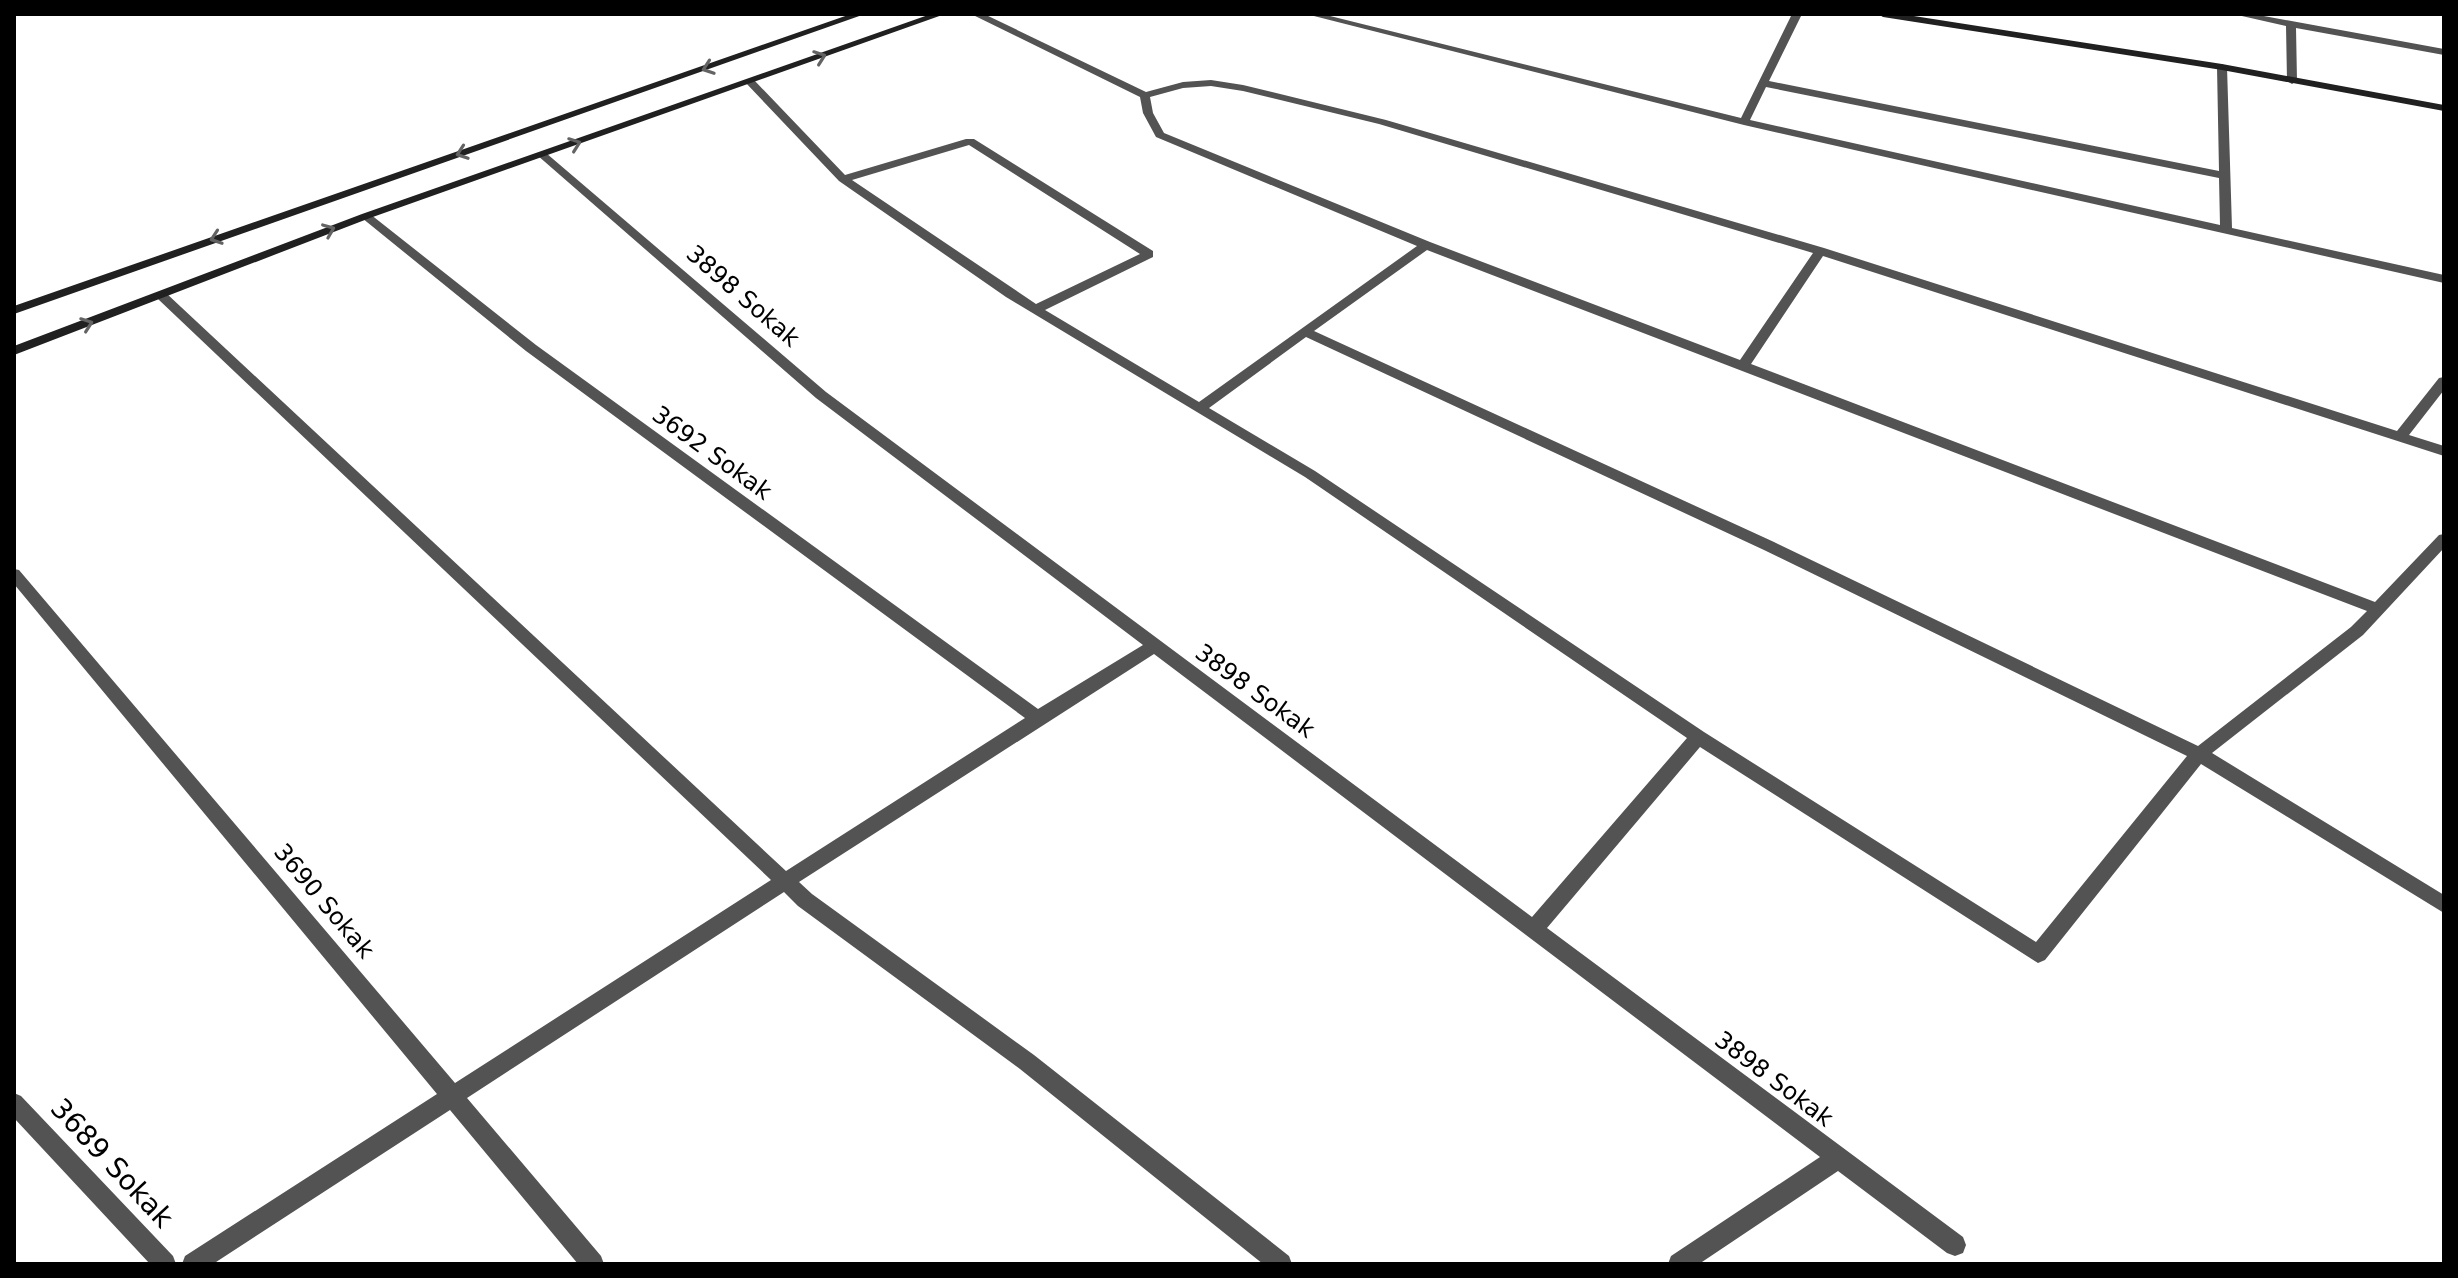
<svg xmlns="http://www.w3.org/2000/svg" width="2458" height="1278" font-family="'DejaVu Sans',sans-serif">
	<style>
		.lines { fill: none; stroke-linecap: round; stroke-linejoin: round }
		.street { fill: #535353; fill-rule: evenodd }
		.secondary { fill: #202020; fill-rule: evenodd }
		.oneway { stroke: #636363 }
		.labels { text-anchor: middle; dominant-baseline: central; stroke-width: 8; stroke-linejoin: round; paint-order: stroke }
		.street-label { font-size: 24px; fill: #000; stroke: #fff }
		.near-street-label { font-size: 28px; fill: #000; stroke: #fff }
	</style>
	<rect width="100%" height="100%" fill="#fff"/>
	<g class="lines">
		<path class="street" d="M971,14H984L1146,92L1183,82L1211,80L1243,85L1386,120L1824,248L2397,431L2439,378L2444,377V390L2409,435L2444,446V456L1823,256L1751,364L2375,602L2439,535L2444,534V548L2363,635L2212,753L2444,895V913L2201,764L2045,960L2038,963L1700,747L1547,928L1963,1237L1966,1245L1963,1253L1955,1256L1947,1253L1838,1171L1699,1264H1668L1671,1256L1820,1157L1154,654L799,882L812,894L1034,1055L1289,1256L1292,1264H1263L1020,1069L798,906L784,892L467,1098L601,1256L604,1264H578L450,1110L213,1264H182L185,1256L437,1094L14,584V569L19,570L455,1083L771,880L158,299V293H166L786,871L1025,718L526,351L362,218V214H370L536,345L1038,709L1143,645L816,398L537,155L546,153L826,392L1532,917L1687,738L1305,477L1006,297L839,181L745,82L754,80L845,175L966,139H974L1153,251V257L1045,310L1199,402L1417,246L1156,137L1143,113L1140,97ZM1211,86L1243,91L1379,124L1813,253L1740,360L1430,242L1164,133L1153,113L1150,97L1183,88ZM969,145L1140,254L1036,304L852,180ZM1427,250L2367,611L2351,627L2198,746L1774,542L1314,331ZM1306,337L1764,550L2187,756L2036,942L1704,732L1315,471L1209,408Z
			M1306,14H1322L1741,118L1792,14H1802L1769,81L2219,171L2217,67L2222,64L2227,67L2232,228L2444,275V283L1744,125ZM1766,87L2219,178L2220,225L1750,120Z
			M2233,14H2253L2444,49V55L2296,28L2297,81L2292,84L2287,81L2286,26Z
			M14,1093L21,1096L173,1256L176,1264H150L14,1118Z"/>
		<path class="secondary" d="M851,14H865L14,314V306Z
			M931,14H945L370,218L14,355V346L362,214Z
			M1878,14H1901L2222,64L2444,105V111L2222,70L1883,17Z"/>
	</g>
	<defs><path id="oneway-chevron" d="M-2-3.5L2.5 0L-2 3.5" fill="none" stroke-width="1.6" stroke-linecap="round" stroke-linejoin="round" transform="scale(2)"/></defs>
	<g class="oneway">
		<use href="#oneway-chevron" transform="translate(820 57) rotate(-20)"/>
		<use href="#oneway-chevron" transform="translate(708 68) rotate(161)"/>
		<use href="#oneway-chevron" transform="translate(575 144) rotate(-20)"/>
		<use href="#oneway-chevron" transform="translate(462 153) rotate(161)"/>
		<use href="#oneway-chevron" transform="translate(329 230) rotate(-22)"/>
		<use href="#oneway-chevron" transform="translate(216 238) rotate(161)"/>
		<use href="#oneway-chevron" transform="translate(87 324) rotate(-20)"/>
	</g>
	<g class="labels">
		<g class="street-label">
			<text transform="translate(743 296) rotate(41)">3898 Sokak</text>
			<text transform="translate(712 453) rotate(36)">3692 Sokak</text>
			<text transform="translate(1255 691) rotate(36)">3898 Sokak</text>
			<text transform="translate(324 901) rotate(50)">3690 Sokak</text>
			<text transform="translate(1774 1079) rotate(37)">3898 Sokak</text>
		</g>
		<g class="near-street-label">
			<text transform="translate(112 1163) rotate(47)">3689 Sokak</text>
		</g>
	</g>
	<rect width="2458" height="1278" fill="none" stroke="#000000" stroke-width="32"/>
</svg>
